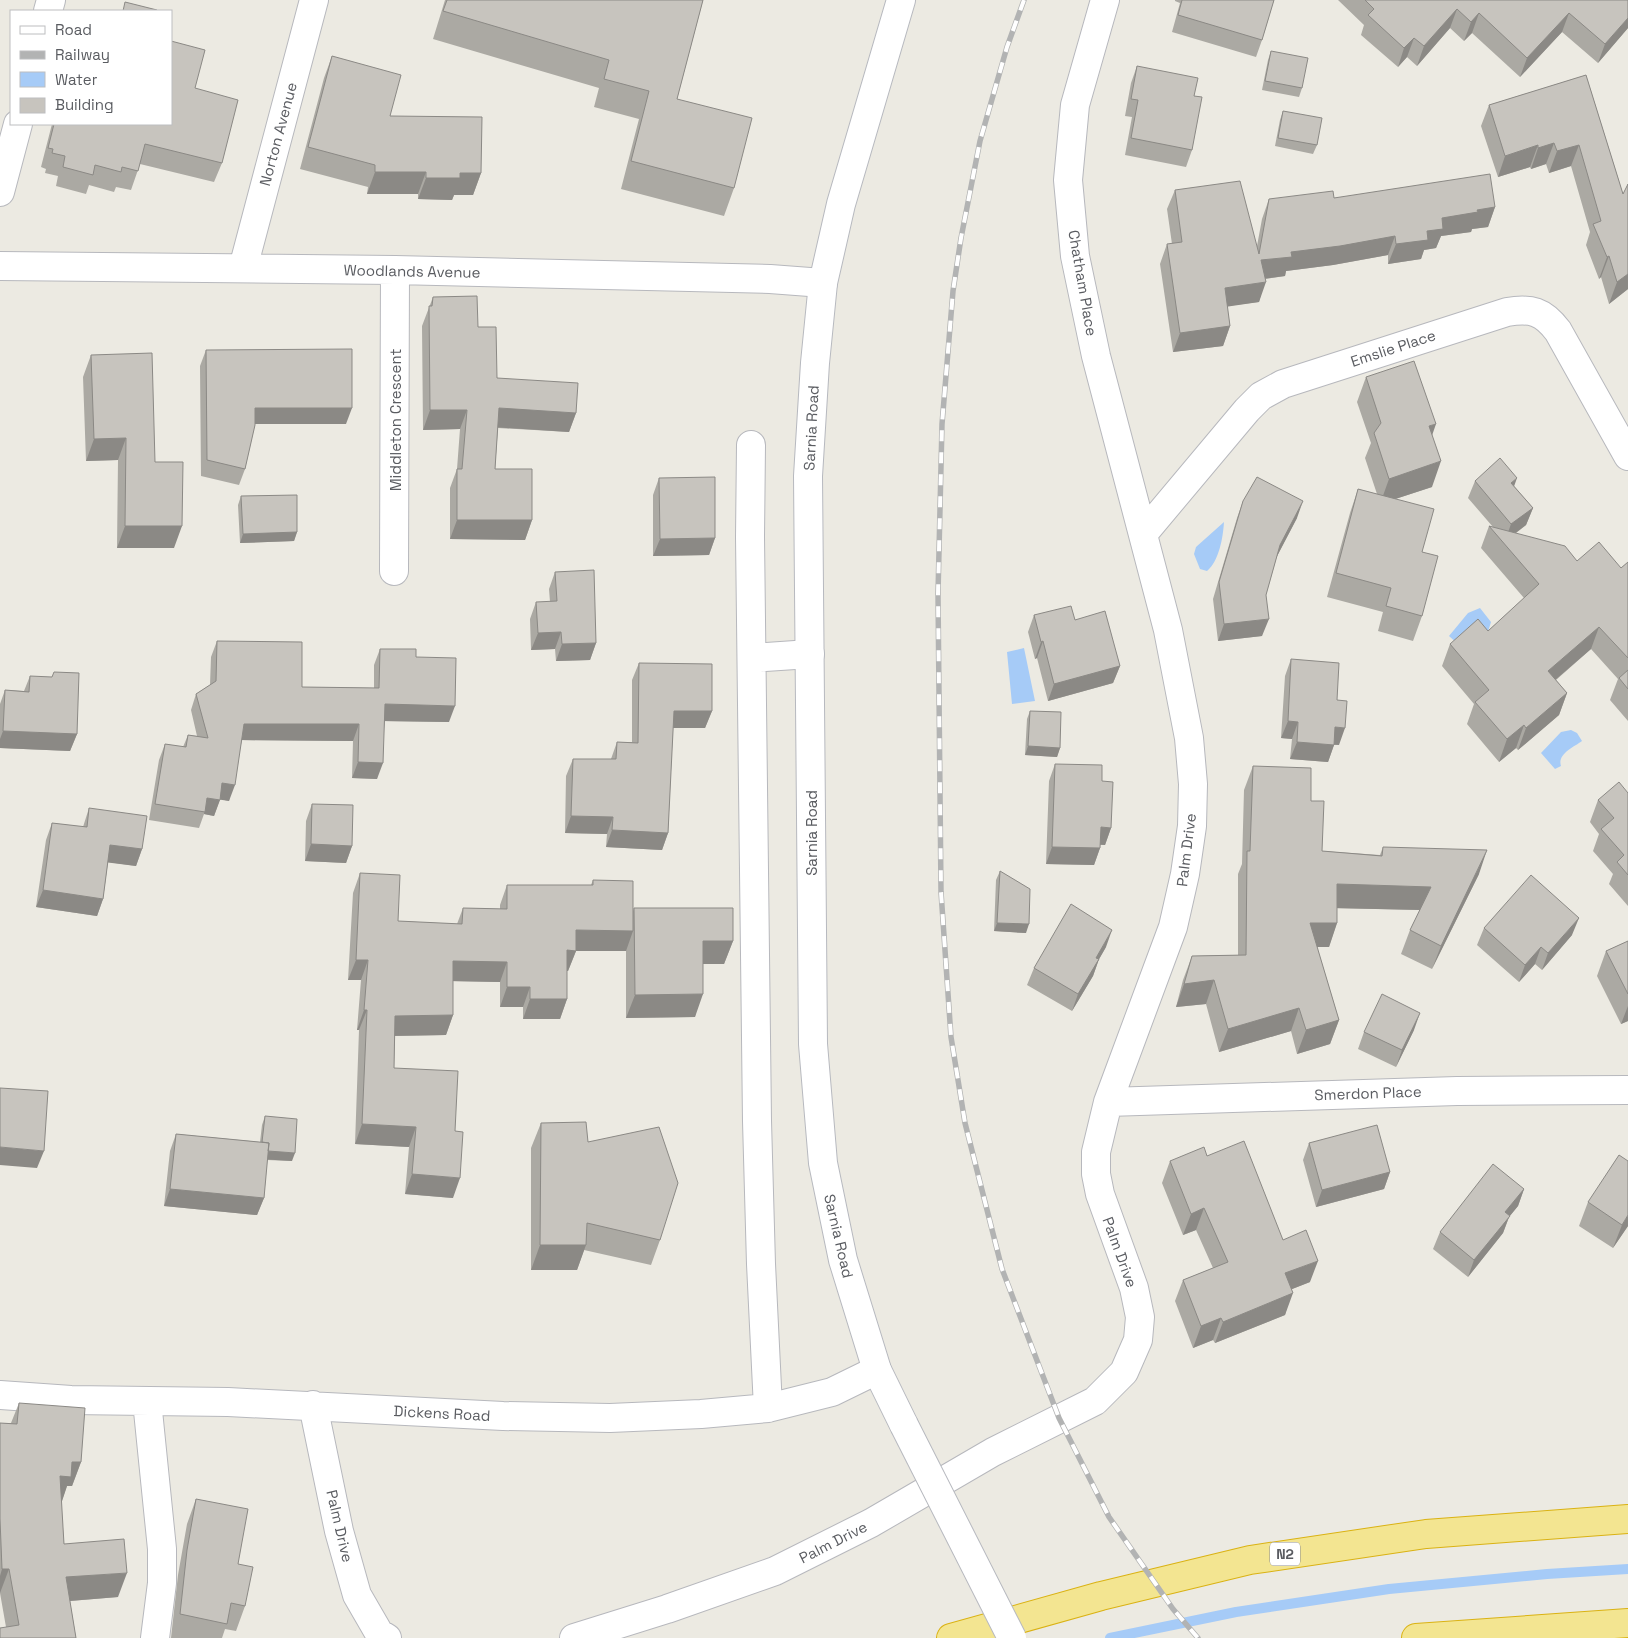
<svg xmlns="http://www.w3.org/2000/svg" width="1628" height="1638" font-family="'Space Grotesk',sans-serif">
	<style>
		.water { fill: #a6cbf7 }
		.lines { fill: none; stroke-linecap: round; stroke-linejoin: round }
		.stream { stroke: #a6cbf7; stroke-width: 10 }
		.street-casing { stroke: #b7b8bd; stroke-width: 30 }
		.secondary-casing { stroke: #b7b9bf; stroke-width: 30 }
		.highway-casing { stroke: #dab213; stroke-width: 30 }
		.street { stroke: #fff; stroke-width: 28 }
		.secondary { stroke: #fff; stroke-width: 28 }
		.highway { stroke: #f3e591; stroke-width: 28 }
		.rail-casing { stroke: #b2b3b3; stroke-width: 5.5 }
		.rail { stroke: #fff; stroke-width: 4; stroke-dasharray: 11; stroke-linecap: butt }
		.secondary-bridge-casing { stroke: #b7b9bf; stroke-width: 30; stroke-linecap: butt }
		.secondary-bridge { stroke: #fff; stroke-width: 28 }
		.wall { fill: #aba9a3 }
		.shaded-wall { fill: #8b8985 }
		.building { fill: #c7c4be; stroke: #8b8985 }
		.labels { text-anchor: middle; dominant-baseline: central; stroke-width: 5; stroke-linejoin: round; paint-order: stroke }
		.shield { fill: #fff; stroke: #8c8d90; stroke-width: 1 }
		.shield-label { font-size: 14px; font-weight: bold; fill: #5a5c61 }
		.street-label { font-size: 15px; fill: #5a5c61; stroke: #fff }
	</style>
	<rect width="100%" height="100%" fill="#eceae2"/>
	<path class="water" d="M1224,522C1223,538 1219,561 1207,571L1200,569L1194,554L1196,547Z
		M1480,608L1491,622L1487,635L1459,645L1449,636L1468,613Z
		M1024,648L1035,701L1012,704L1007,652Z
		M1571,730L1577,733L1582,741C1574,747 1557,754 1561,766L1555,769L1541,753L1561,732Z"/>
	<g class="lines">
		<path class="stream" d="M1110,1638L1236,1612L1389,1589L1547,1574L1628,1569"/>
		<g class="street-casing">
			<path id="street" d="M48,11L51,0
				M0,192L18,124
				M0,266L395,270L770,279L823,283
				M243,268L314,0
				M751,445L750,537L757,1121L761,1264L768,1408
				M1143,534L1247,410L1261,396L1283,384L1507,312C1531,308 1543,311 1558,331L1628,456
				M394,571L395,270
				M752,658L810,654
				M1108,1102L1457,1091L1628,1090
				M0,1395L71,1400L228,1402L503,1416L610,1418L701,1414L768,1408L832,1392L877,1370
				M147,1401L162,1549V1583L155,1638
				M313,1405L339,1531L357,1595L379,1633L387,1638
				M574,1638L667,1609L775,1571L871,1523L993,1452L1095,1401L1124,1372L1138,1340L1140,1317L1134,1288L1100,1194L1096,1174V1152L1108,1102L1173,927L1185,874L1192,826L1193,784L1189,738L1168,630L1096,356L1075,256L1068,180L1075,105L1105,0"/>
		</g>
		<g class="secondary-casing">
			<path id="secondary" d="M901,0L841,204L823,283L815,363L808,476L813,1044L823,1163L843,1260L877,1370L904,1425"/>
		</g>
		<g class="highway-casing">
			<path id="highway" d="M951,1638L1101,1596L1250,1560L1426,1534L1628,1519
				M1416,1638L1628,1623"/>
		</g>
		<use href="#street" class="street"/>
		<use href="#secondary" class="secondary"/>
		<use href="#highway" class="highway"/>
		<g class="rail-casing">
			<path id="rail" d="M1024,0L1007,47L980,141L961,238L953,291L942,424L938,594L941,892L951,1037L965,1123L1002,1269L1059,1418L1109,1517L1173,1609L1198,1638"/>
		</g>
		<use href="#rail" class="rail"/>
		<g class="secondary-bridge-casing">
			<path id="secondary-bridge" d="M904,1425L1012,1638"/>
		</g>
		<use href="#secondary-bridge" class="secondary-bridge"/>
	</g>
	<path class="wall" d="M445,0H703L677,99L734,188L724,216L621,189L639,119L594,107L599,88L433,39Z
		M1175,0H1274L1262,40L1256,57L1172,32L1180,3L1175,1Z
		M1338,0H1628V28L1598,63L1562,32L1520,77L1472,33L1464,41L1450,28L1417,66L1407,57L1398,67L1361,35L1364,25Z
		M1271,51L1302,88L1299,97L1262,90L1268,60Z
		M332,56L390,116L481,173L473,195H454L452,200L418,199V194H367L368,187L300,169L324,78Z
		M1137,66L1194,96L1192,150L1186,167L1125,155L1132,117L1125,116L1131,83Z
		M1586,75L1623,194L1628,184V289L1609,304L1601,277L1599,279L1586,245L1590,232L1571,166L1549,173L1546,164L1531,169L1530,167L1498,177L1481,126L1489,105Z
		M195,88L222,163L214,182L140,164L131,190L116,187L114,192L89,185L86,194L56,186L58,176L45,173L46,169L41,167L52,124H171Z
		M1283,111L1317,145L1313,154L1275,146L1280,120Z
		M1175,190L1257,246L1262,219L1269,199L1334,198L1495,207L1488,227L1472,229L1471,232L1441,236L1436,248L1424,250L1421,259L1388,264V255L1333,265L1286,271L1285,276L1265,279L1259,302L1227,306L1230,326L1223,346L1173,352L1160,264L1167,244H1172L1167,209Z
		M433,297L478,327L497,378L576,413L569,432L498,428L495,469L532,520L525,540L450,539V488L457,469L460,429L423,430L422,326Z
		M206,350L346,424H255L245,469L239,485L201,476L200,366Z
		M91,355L174,548H117L118,460L86,461L83,377Z
		M1366,377L1432,435V487L1395,499L1422,552V616L1413,641L1378,631L1383,612L1327,597L1350,513L1358,489L1377,494L1365,458L1371,443L1357,402Z
		M659,478L715,538L709,555L653,556V495Z
		M1475,481L1514,486L1533,508L1526,525L1516,533L1577,561L1621,568L1628,562V721L1610,700L1618,679L1591,649L1556,680L1567,693L1559,715L1518,750L1516,748L1499,762L1467,724L1474,704L1442,666L1450,644L1488,631L1524,598L1481,548L1489,526L1493,527L1468,498Z
		M241,496L297,532L294,541L240,543L238,505Z
		M1243,501L1297,518L1277,556L1266,595L1262,636L1218,641L1213,599L1237,518Z
		M555,572L596,643L590,660L556,661L555,649L531,650L530,619L536,602H550L549,589Z
		M1034,615L1075,620L1120,666L1113,683L1048,701L1037,658L1035,659L1028,632Z
		M217,641L302,687L374,688V665L380,649L416,657L449,722L385,721L377,779L352,778L353,741L242,740L229,801L220,799L214,816L204,814L199,828L149,820L159,760L165,744L183,747L188,735L197,736L191,710L196,694L210,685L211,657Z
		M1291,659L1337,700L1339,745H1334L1328,762L1290,759L1292,739L1281,738L1285,676Z
		M639,663L712,711L705,728H673L668,833L662,850L606,847L607,834L565,833L566,776L573,759H611L617,742H632V680Z
		M30,676L77,734L70,751L0,748V704L5,690L24,691Z
		M1030,711L1060,748L1057,757L1025,755L1027,719Z
		M1055,764L1102,781L1111,828L1105,845H1100V848L1094,865L1046,864L1049,781Z
		M1253,766L1311,801L1322,851L1380,855L1383,847L1479,874L1432,969L1401,954L1410,930L1420,910L1337,908V923L1329,947H1317L1339,1020L1330,1044L1297,1054L1291,1031L1219,1052L1206,1004L1176,1007L1183,980L1192,956L1238,955V874L1242,864L1244,790Z
		M1628,793V906L1609,884L1613,874L1593,851L1599,834L1590,822L1598,800Z
		M312,804L352,846L346,863L305,861L306,821Z
		M89,808L142,849L136,866L108,862L103,899L97,916L36,907L46,840L52,823L83,827Z
		M1000,871L1026,933L994,931L996,880Z
		M360,873L398,921L457,924L463,908L500,909V905L507,885H591L593,880L633,911L634,908L733,941L724,964H703L695,1017L626,1018V951H576L568,971H567V999L560,1019H523V1007H500V982L453,981V1015L446,1035L395,1036L394,1068L453,1198L405,1194L409,1147L355,1144L359,1030H357L361,980H348L353,893Z
		M1484,928L1572,935L1542,970L1535,964L1519,982L1477,945Z
		M1628,941V1021L1621,1024L1597,976L1606,951Z
		M1106,947L1099,959L1093,976L1072,1011L1027,985L1034,968Z
		M1414,1030L1396,1067L1358,1049L1364,1032Z
		M265,1116L292,1161L267,1160L264,1198L257,1215L164,1206L170,1151L176,1134L260,1142L262,1125Z
		M541,1123L588,1142L660,1240L651,1265L584,1250L577,1270H531V1148Z
		M1309,1143L1390,1172L1384,1189L1316,1207L1303,1160Z
		M1207,1156L1283,1240L1310,1282L1292,1289L1285,1315L1215,1343L1213,1340L1193,1348L1175,1301L1183,1280L1213,1268L1196,1230L1183,1235L1162,1183L1170,1161Z
		M1524,1189L1518,1206L1509,1217L1503,1233L1468,1277L1433,1249L1440,1232Z
		M1588,1202L1628,1226L1613,1248L1579,1226Z
		M19,1403L81,1462L72,1486H67L62,1501H61L64,1544L118,1597L70,1601L76,1638L6,1627L0,1593V1423H11Z
		M196,1499L238,1564L245,1606L236,1631L225,1629L222,1638H171L178,1575L187,1524Z"/>
	<path class="shaded-wall" d="M1457,9L1450,28L1417,66L1424,46Z
		M1479,13L1472,33L1464,41L1471,22Z
		M1569,13L1562,32L1520,77L1527,58Z
		M1628,18V28L1598,63L1605,44Z
		M1414,38L1407,57L1398,67L1404,48Z
		M1554,143L1546,164L1531,169L1538,148Z
		M1538,145L1530,167L1498,177L1505,156Z
		M1579,145L1571,166L1549,173L1557,151Z
		M375,172H426L418,194H367Z
		M460,173H481L473,195H454L452,200L418,199L426,178Z
		M1495,207L1488,227L1472,229L1471,232L1441,236L1436,248L1424,250L1421,259L1388,264L1396,244L1427,231L1442,218L1477,210Z
		M1395,236L1388,255L1333,265L1286,271L1285,276L1254,280L1261,260L1291,252Z
		M1609,256L1601,277L1599,279L1607,257Z
		M1628,274V289L1609,304L1617,282Z
		M1266,282L1259,302L1218,308L1225,288Z
		M1230,326L1223,346L1173,352L1180,333Z
		M255,408H352L346,424H249Z
		M499,408L576,413L569,432L492,427Z
		M430,410H467L460,429L423,430Z
		M1436,424L1427,450L1429,426Z
		M126,438L118,460L86,461L94,439Z
		M1441,461L1432,487L1380,504L1389,479Z
		M1517,478L1511,495V483Z
		M1303,501L1297,518L1274,562L1280,545Z
		M1533,508L1526,525L1505,541L1511,524Z
		M457,520H532L525,540L450,539Z
		M125,526H182L174,548H117Z
		M297,532L294,541L240,543L243,534Z
		M715,538L709,555L653,556L660,539Z
		M1269,619L1262,636L1218,641L1224,624Z
		M1599,627L1591,649L1540,693L1548,671Z
		M561,632L555,649L531,650L538,633Z
		M1043,641L1037,658L1035,659L1041,642Z
		M596,643L590,660L556,661L562,644Z
		M1120,666L1113,683L1048,701L1054,684Z
		M1567,693L1559,715L1518,750L1526,728Z
		M385,704L455,706L449,722L379,721Z
		M674,711H712L705,728H668Z
		M1288,721L1298,722L1292,739L1281,738Z
		M244,724H359L353,741L238,740Z
		M1524,725L1516,748L1499,762L1507,739Z
		M1335,727L1345,728L1339,745L1329,744Z
		M3,731L77,734L70,751L0,748V739Z
		M1297,742L1334,745L1328,762L1290,759Z
		M1028,746L1060,748L1057,757L1025,755Z
		M358,762L383,763L377,779L352,778Z
		M222,783L235,785L229,801L216,799Z
		M207,798L220,800L214,816L204,814Z
		M571,816L613,817L607,834L565,833Z
		M1101,827L1111,828L1105,845L1095,844Z
		M612,830L668,833L662,850L606,847Z
		M311,844L352,846L346,863L305,861Z
		M110,845L142,849L136,866L104,862Z
		M1052,847L1100,848L1094,865L1046,864Z
		M1487,850L1479,874L1432,969L1441,946Z
		M1337,884L1431,887L1422,910L1329,908Z
		M43,890L103,899L97,916L36,907Z
		M1579,918L1572,935L1542,970L1548,953Z
		M997,923L1029,924L1026,933L994,931Z
		M1310,923H1337L1329,947H1302Z
		M576,930L633,931L626,951H576L568,971L560,970L567,950Z
		M1112,930L1106,947L1090,975L1096,958Z
		M703,941H733L724,964H695Z
		M1541,947L1535,964L1519,982L1525,965Z
		M1099,959L1093,976L1072,1011L1078,994Z
		M356,960H368L361,980H348Z
		M453,961L507,962L500,982L446,981Z
		M1214,980L1206,1004L1176,1007L1184,984Z
		M507,987H530L523,1007H500Z
		M703,994L695,1017L626,1018L635,995Z
		M530,999H567L560,1019H523Z
		M1628,1006V1021L1621,1024Z
		M1299,1008L1291,1031L1219,1052L1228,1029Z
		M364,1010H367L359,1030H357Z
		M1420,1013L1414,1030L1396,1067L1402,1050Z
		M453,1015L446,1035L388,1036L395,1016Z
		M1339,1020L1330,1044L1297,1054L1306,1030Z
		M362,1124L416,1127L409,1147L355,1144Z
		M0,1147L44,1151L37,1168L0,1165Z
		M262,1150L295,1153L292,1161L259,1159Z
		M1390,1172L1384,1189L1316,1207L1322,1190Z
		M412,1174L460,1178L453,1198L405,1194Z
		M170,1189L264,1198L257,1215L164,1206Z
		M1524,1189L1518,1206L1509,1217L1503,1233L1468,1277L1474,1260L1505,1212Z
		M1204,1208L1196,1230L1183,1235L1191,1214Z
		M1628,1215V1226L1613,1248L1622,1225Z
		M540,1245H586L577,1270H531Z
		M1318,1261L1310,1282L1277,1295L1285,1273Z
		M1293,1293L1285,1315L1215,1343L1223,1322Z
		M1221,1318L1213,1340L1193,1348L1201,1326Z
		M72,1462H81L72,1486H67L62,1501L51,1500L60,1476Z
		M2,1569H9L0,1593V1576Z
		M127,1573L118,1597L57,1602L66,1577Z"/>
	<path class="building" d="M447,0H703L677,99L752,118L734,188L631,161L649,91L604,79L609,60L443,11Z
		M1182,0H1274L1262,40L1178,15Z
		M1365,0H1628V18L1605,44L1569,13L1527,58L1479,13L1471,22L1457,9L1424,46L1414,38L1404,48L1368,15L1374,9Z
		M125,2L157,10L156,11H123Z
		M171,41L205,50L195,88L238,100L222,163L145,144L138,171L122,167L121,172L95,165L93,175L63,167L65,156L52,153L53,149L48,148L54,124H171Z
		M1271,51L1308,58L1302,88L1265,81Z
		M332,56L401,75L390,116L482,117L481,173H460V178H426V172H375V165L308,147Z
		M1137,66L1198,78L1194,96L1202,97L1192,150L1131,138L1138,100L1131,99Z
		M1586,75L1623,194L1628,184V274L1617,282L1609,256L1607,257L1593,224L1601,221L1579,145L1557,151L1554,143L1538,148V145L1505,156L1489,105Z
		M1283,111L1322,118L1317,145L1278,138Z
		M1490,174L1495,207L1477,210L1478,212L1442,218L1443,229L1427,231L1428,240L1396,244L1395,236L1340,246L1291,252L1292,257L1261,260L1266,282L1225,288L1230,326L1180,333L1167,244L1182,242L1175,190L1240,181L1259,254L1269,199L1333,191L1334,198Z
		M477,296L478,327H496L497,378L578,383L576,413L499,408L495,469H532V520H457V469H462L467,410H430L429,306H432L433,297Z
		M352,349V408H255V425L245,469L207,460L206,350Z
		M152,353L155,462H183L182,526H125L126,438L94,439L91,355Z
		M1414,361L1436,424L1429,426L1441,461L1389,479L1374,433L1381,423L1366,377Z
		M1500,458L1517,478L1511,483L1533,508L1511,524L1475,481Z
		M715,477V538L660,539L659,478Z
		M1257,477L1303,501L1280,545L1266,595L1269,619L1224,624L1219,582L1243,501Z
		M1358,489L1434,509L1422,552L1438,556L1422,616L1386,606L1391,588L1336,573Z
		M297,495V532L243,534L241,496Z
		M1489,526L1565,546L1577,561L1599,542L1621,568L1628,562V658L1599,627L1548,671L1567,693L1526,728L1524,725L1507,739L1475,702L1489,690L1450,644L1478,619L1488,631L1539,584Z
		M594,570L596,643L562,644L561,632L538,633L536,602L557,601L555,572Z
		M1071,606L1075,620L1105,611L1120,666L1054,684L1043,641L1041,642L1034,615Z
		M217,641L302,642V687L379,688L380,649H416V657L456,658L455,706L385,704L383,763L358,762L359,724H244L235,785L222,783L220,800L207,798L205,812L155,804L165,744L186,747L188,735L208,738L196,694L216,681Z
		M1291,659L1339,663L1337,700L1347,701L1345,728L1335,727L1334,745L1297,742L1298,722L1288,721Z
		M639,663L712,664V711H674L668,833L612,830L613,817L571,816L573,759H616L617,742L638,743Z
		M1628,670V689L1619,678Z
		M54,672L79,673L77,734L3,731L5,690L29,692L30,676L52,677Z
		M1030,711L1061,712L1060,748L1028,746Z
		M1055,764L1102,765V781L1113,782L1111,828L1101,827L1100,848L1052,847Z
		M1253,766L1311,768V801H1324L1322,851L1382,856L1383,847L1487,850L1441,946L1410,930L1431,887L1337,884V923H1310L1339,1020L1306,1030L1299,1008L1228,1029L1214,980L1184,984L1192,956L1246,955L1247,851H1250Z
		M1619,782L1628,793V875L1617,862L1624,855L1601,829L1614,818L1598,800Z
		M312,804L353,805L352,846L311,844Z
		M89,808L147,816L142,849L110,845L103,899L43,890L52,823L87,827Z
		M1000,871L1030,889L1029,924L997,923Z
		M360,873L400,875L398,921L462,924L463,908L507,909V885H593V880L633,881V931L576,930V951L567,950V999H530V987H507V962L453,961V1015L395,1016L394,1068L458,1071L455,1131L463,1132L460,1178L412,1174L416,1127L362,1124L367,1010H364L368,960H356Z
		M1531,875L1579,918L1548,953L1541,947L1525,965L1484,928Z
		M1071,904L1112,930L1096,958L1099,959L1078,994L1034,968Z
		M634,908H733V941H703V994L635,995Z
		M1628,941V994L1606,951Z
		M1382,994L1420,1013L1402,1050L1364,1032Z
		M0,1088L48,1091L44,1151L0,1147Z
		M265,1116L297,1119L295,1153L268,1151L269,1143L262,1142Z
		M586,1122L588,1142L659,1127L678,1183L660,1240L587,1223L586,1245H540L541,1123Z
		M1377,1125L1390,1172L1322,1190L1309,1143Z
		M176,1134L269,1143L264,1198L170,1189Z
		M1244,1141L1283,1240L1306,1230L1318,1261L1285,1273L1293,1293L1223,1322L1221,1318L1201,1326L1183,1280L1228,1262L1204,1208L1191,1214L1170,1161L1204,1147L1207,1156Z
		M1619,1155L1628,1161V1215L1622,1225L1588,1202Z
		M1493,1164L1524,1189L1505,1212L1510,1216L1474,1260L1440,1232Z
		M19,1403L85,1408L81,1462H72L71,1477L60,1476L64,1544L124,1539L127,1573L66,1577L76,1638H0V1628L19,1625L9,1569H2L0,1519V1423L17,1424Z
		M196,1499L248,1509L238,1564L253,1567L245,1606L231,1603L227,1624L180,1614L187,1550Z"/>
	<g class="labels">
		<rect class="shield" x="1270" y="1542.5" width="30" height="23" rx="4"/>
		<g class="shield-label">
			<text x="1285" y="1554">N2</text>
		</g>
		<g class="street-label">
			<text transform="translate(278 134) rotate(-75)">Norton Avenue</text>
			<text transform="translate(412 271) rotate(1)">Woodlands Avenue</text>
			<text transform="translate(1083 283) rotate(80)">Chatham Place</text>
			<text transform="translate(1393 348) rotate(-18)">Emslie Place</text>
			<text transform="translate(395 420) rotate(-90)">Middleton Crescent</text>
			<text transform="translate(811 428) rotate(-87)">Sarnia Road</text>
			<text transform="translate(811 833) rotate(-90)">Sarnia Road</text>
			<text transform="translate(1186 850) rotate(-83)">Palm Drive</text>
			<text transform="translate(1368 1093) rotate(-2)">Smerdon Place</text>
			<text transform="translate(839 1236) rotate(77)">Sarnia Road</text>
			<text transform="translate(1120 1252) rotate(70)">Palm Drive</text>
			<text transform="translate(442 1413) rotate(3)">Dickens Road</text>
			<text transform="translate(340 1526) rotate(77)">Palm Drive</text>
			<text transform="translate(833 1542) rotate(-27)">Palm Drive</text>
		</g>
	</g>
	<rect x="10" y="10" width="162" height="115" fill="#ffffff" stroke="#bdbec0"/>
	<rect x="20" y="26" width="25" height="8" fill="#ffffff" stroke="#bdbec0"/>
	<text x="55" y="35" font-size="15" fill="#5a5c61">Road</text>
	<rect x="20" y="51" width="25" height="8" fill="#b2b3b3" stroke="#bdbec0"/>
	<text x="55" y="60" font-size="15" fill="#5a5c61">Railway</text>
	<rect x="20" y="72" width="25" height="15" fill="#a6cbf7" stroke="#bdbec0"/>
	<text x="55" y="85" font-size="15" fill="#5a5c61">Water</text>
	<rect x="20" y="98" width="25" height="15" fill="#c7c4be" stroke="#bdbec0"/>
	<text x="55" y="110" font-size="15" fill="#5a5c61">Building</text>
</svg>
